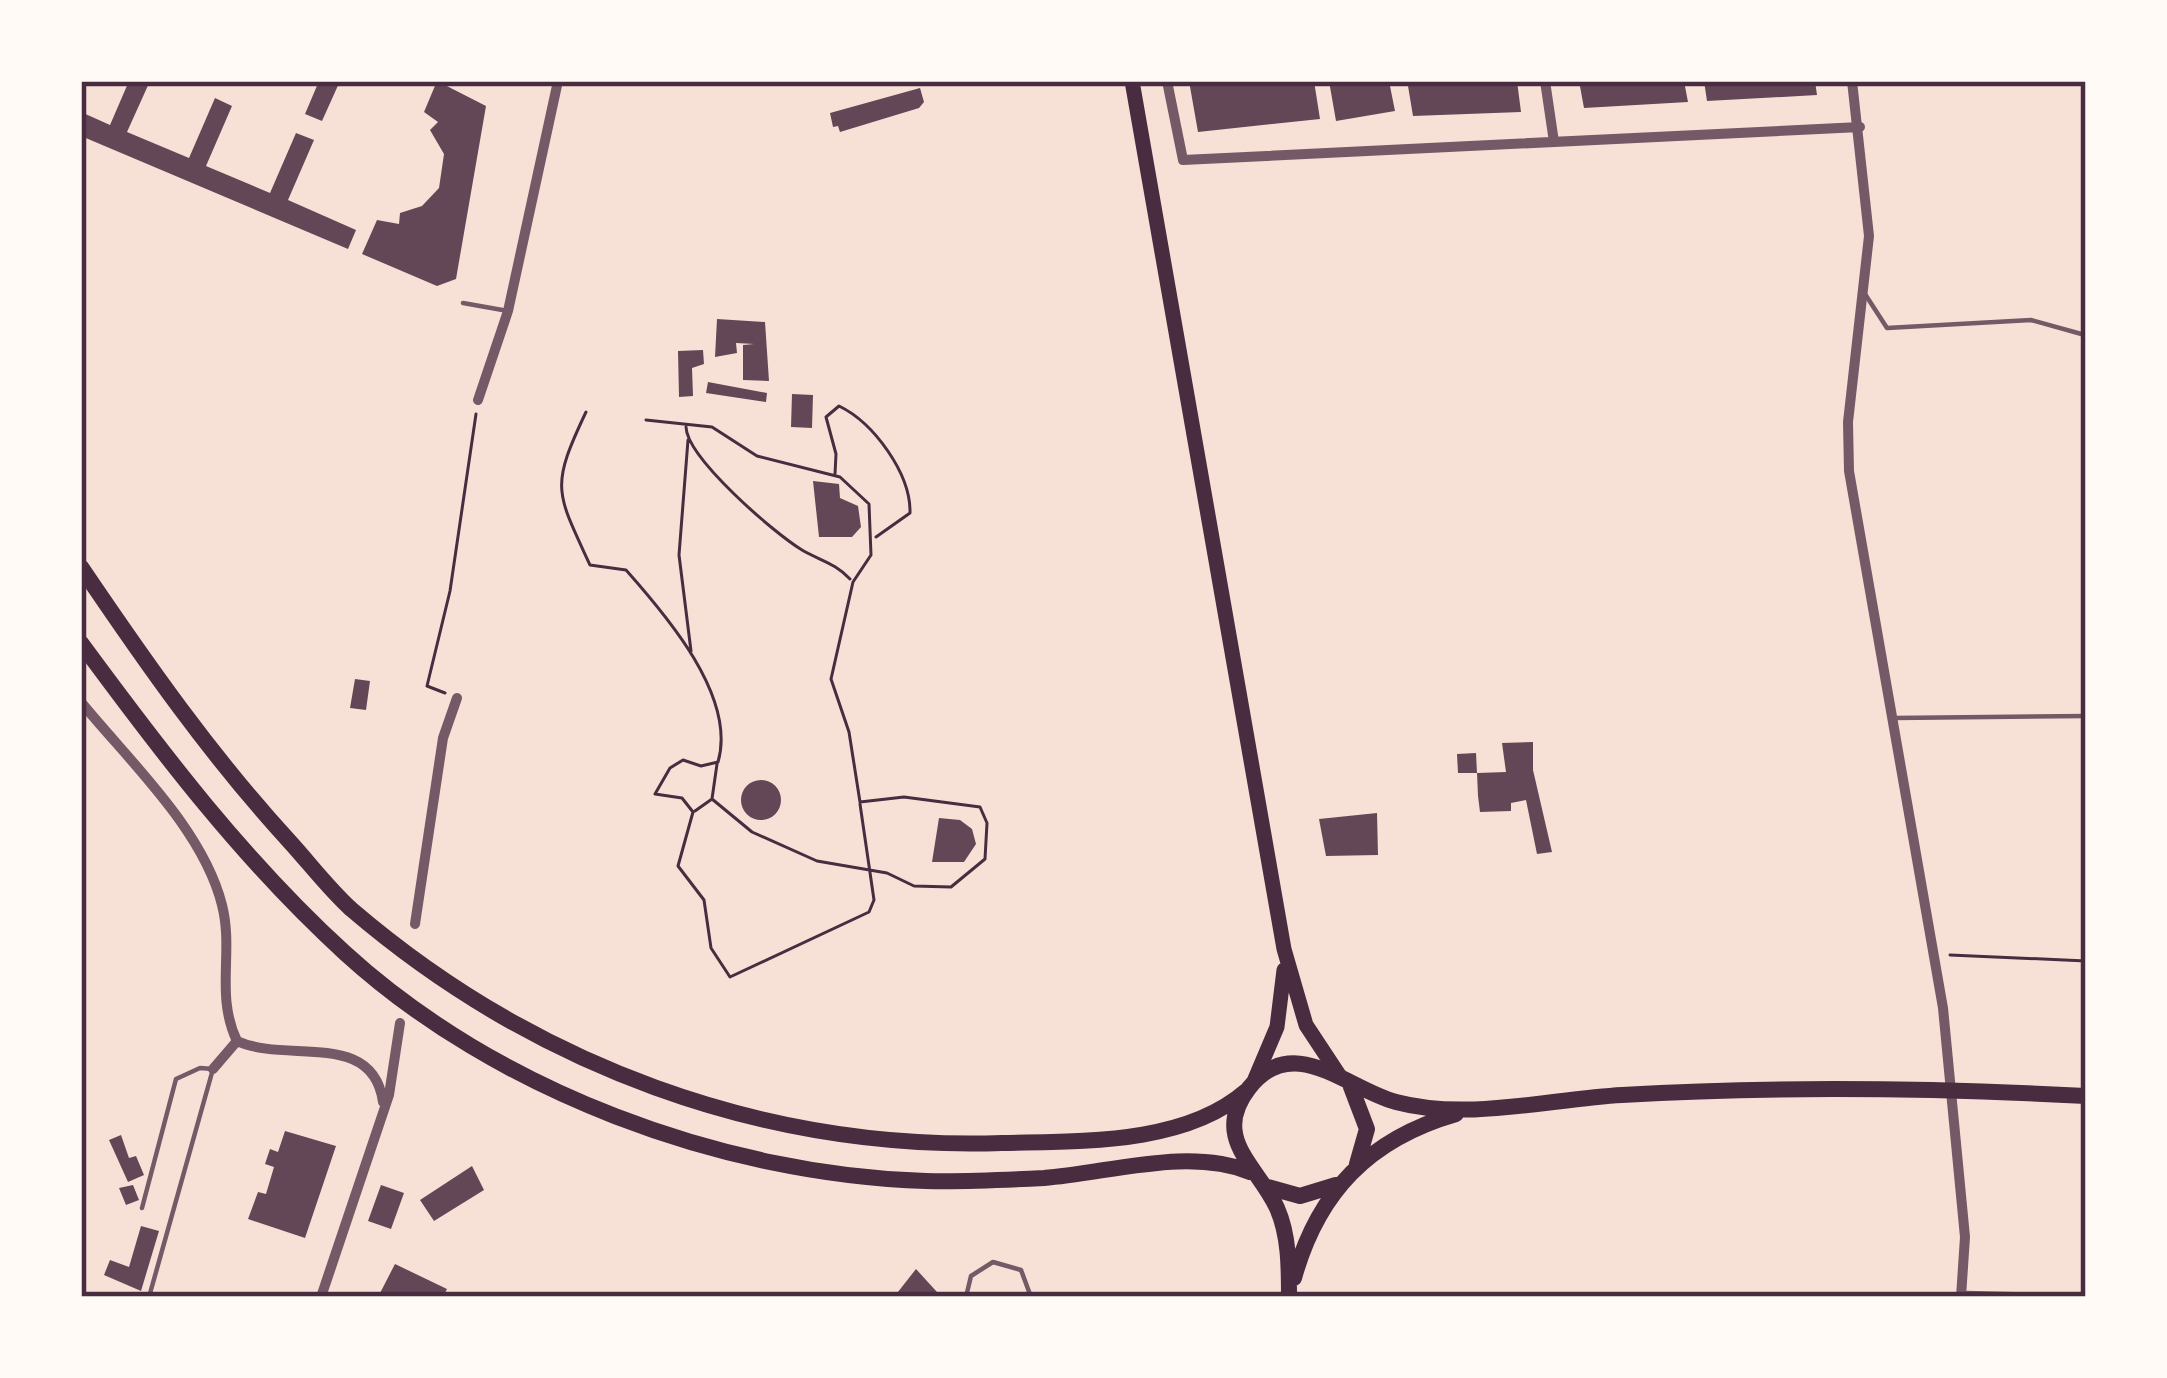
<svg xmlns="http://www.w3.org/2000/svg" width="2167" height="1378" font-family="Spectral,serif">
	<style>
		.building { fill: #644757 }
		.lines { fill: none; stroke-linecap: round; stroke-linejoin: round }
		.path { stroke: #4a2c40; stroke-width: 3 }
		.service { stroke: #755966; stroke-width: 4.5 }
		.minor { stroke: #755966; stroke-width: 10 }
		.secondary { stroke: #4a2c40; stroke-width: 15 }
		.primary { stroke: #4a2c40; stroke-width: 16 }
		.neatline { fill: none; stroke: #4a2c40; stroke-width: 4.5 }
	</style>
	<rect width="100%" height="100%" fill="#f7e1d7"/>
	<path class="building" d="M129,81H150L127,132L189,158L215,98L232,106L206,166L270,193L296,133L314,140L288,200L356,230L348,249L81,136V112L110,125Z
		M319,81H340L322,121L305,114Z
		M437,81L486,106L456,279L437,286L362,254L377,220L399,224L400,213L422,206L439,188L444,154L430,130L438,122L424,112Z
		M1189,81H1314L1320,119L1198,132Z
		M1329,81H1389L1395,111L1336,121Z
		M1439,81H1517L1521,112L1413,116L1408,86Z
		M1579,81H1684L1688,102L1584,108Z
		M1704,81H1815L1817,95L1707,101Z
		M920,88L924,102L919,108L840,132L838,126L833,127L830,113Z
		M717,319L765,322L769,381L743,380V345L754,344L736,343L737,353L715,357Z
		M703,350L704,364L692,368L693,396L679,397L678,351Z
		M708,382L767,393L766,402L706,393Z
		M792,394L813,395L812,428L791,427Z
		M813,481L839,484L840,498L858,506L861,527L852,537H819Z
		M355,679L370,681L366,710L350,708Z
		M1533,742V770L1552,852L1537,854L1526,800L1511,803V811L1480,812L1478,796L1477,773L1506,772L1502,743Z
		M1476,753L1477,773H1458L1457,754Z
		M741 800a20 20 0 1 1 40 0a20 20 0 1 1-40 0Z
		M1377,813L1378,855L1326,856L1319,819Z
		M939,818L960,820L972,829L976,844L964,862H932Z
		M285,1131L336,1146L305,1238L248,1219L258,1192L266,1194L274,1167L265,1164L270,1149L278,1152Z
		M121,1135L129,1158L136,1156L144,1175L128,1182L109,1140Z
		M472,1166L484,1190L434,1221L420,1200Z
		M133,1185L139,1200L126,1205L119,1188Z
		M381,1185L404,1193L391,1229L368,1221Z
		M141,1226L159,1231L141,1291L104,1275L110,1260L129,1267Z
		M395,1264L447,1289L443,1297H378Z
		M916,1269L937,1292L933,1297H894Z"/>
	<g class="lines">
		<path class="path" d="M586,412C550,488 556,491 590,565L626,570C666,615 737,697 718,762L701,766L683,760L670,768L655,794L682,798L693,812L678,866L704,900L711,948L730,977L869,912L874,900L860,804
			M646,420L712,427L757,456L840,477L869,504L871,555L853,582L831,679L849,732L860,802L904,797L980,807L987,823L985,859L951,887L914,886L887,873L817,861L752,832L712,799
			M686,427C687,458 774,533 802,550C821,561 835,563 850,579
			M688,440L679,555L691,651
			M835,474L836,454L826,417L839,406C874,423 911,474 910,513L876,537
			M445,693L427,686L450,591L476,414
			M695,811L712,799L717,764
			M1950,955L2086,961"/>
		<path class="service" d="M1865,294L1887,328L2031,320L2085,335
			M463,303L508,311
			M1894,718L2086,716
			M142,1208L176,1079L200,1068L213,1069L149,1297
			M1966,1293L2086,1296
			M966,1297L971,1276L993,1262L1021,1270L1031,1297"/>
		<path class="minor" d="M1167,81L1183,160L1860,127
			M1545,81L1554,142
			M1852,81L1869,236L1848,422L1849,471L1943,1008L1965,1237L1961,1297
			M478,400L508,311L558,81
			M81,702C129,761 203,829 222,905C234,952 215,995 237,1041
			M415,924L443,738L457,698
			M213,1069L237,1041C287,1064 373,1029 383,1102
			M321,1297L389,1095L400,1023"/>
		<path class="secondary" d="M1132,81L1284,949L1306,1025L1339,1075
			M1255,1079L1277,1027L1284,970"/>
		<path class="primary" d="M81,567C146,663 211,756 290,842C310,864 329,889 351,909C533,1065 763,1151 1002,1143C1080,1141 1184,1145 1246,1091
			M81,643C162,753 244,861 345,953C496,1091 723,1175 926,1181C965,1182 1005,1180 1044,1178C1109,1173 1188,1147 1250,1172
			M1351,1087L1367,1129L1357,1164
			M1264,1186L1300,1196L1336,1185
			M1294,1278C1318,1192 1369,1139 1456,1114
			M1289,1297C1289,1267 1289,1235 1277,1208C1258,1166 1210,1138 1249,1088C1293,1031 1347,1089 1396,1102C1467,1121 1550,1099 1622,1095C1776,1086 1932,1088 2086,1096"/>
	</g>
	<rect width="2167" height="1378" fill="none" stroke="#fffaf5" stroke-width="168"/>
	<rect x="84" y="84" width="1999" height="1210" class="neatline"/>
</svg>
